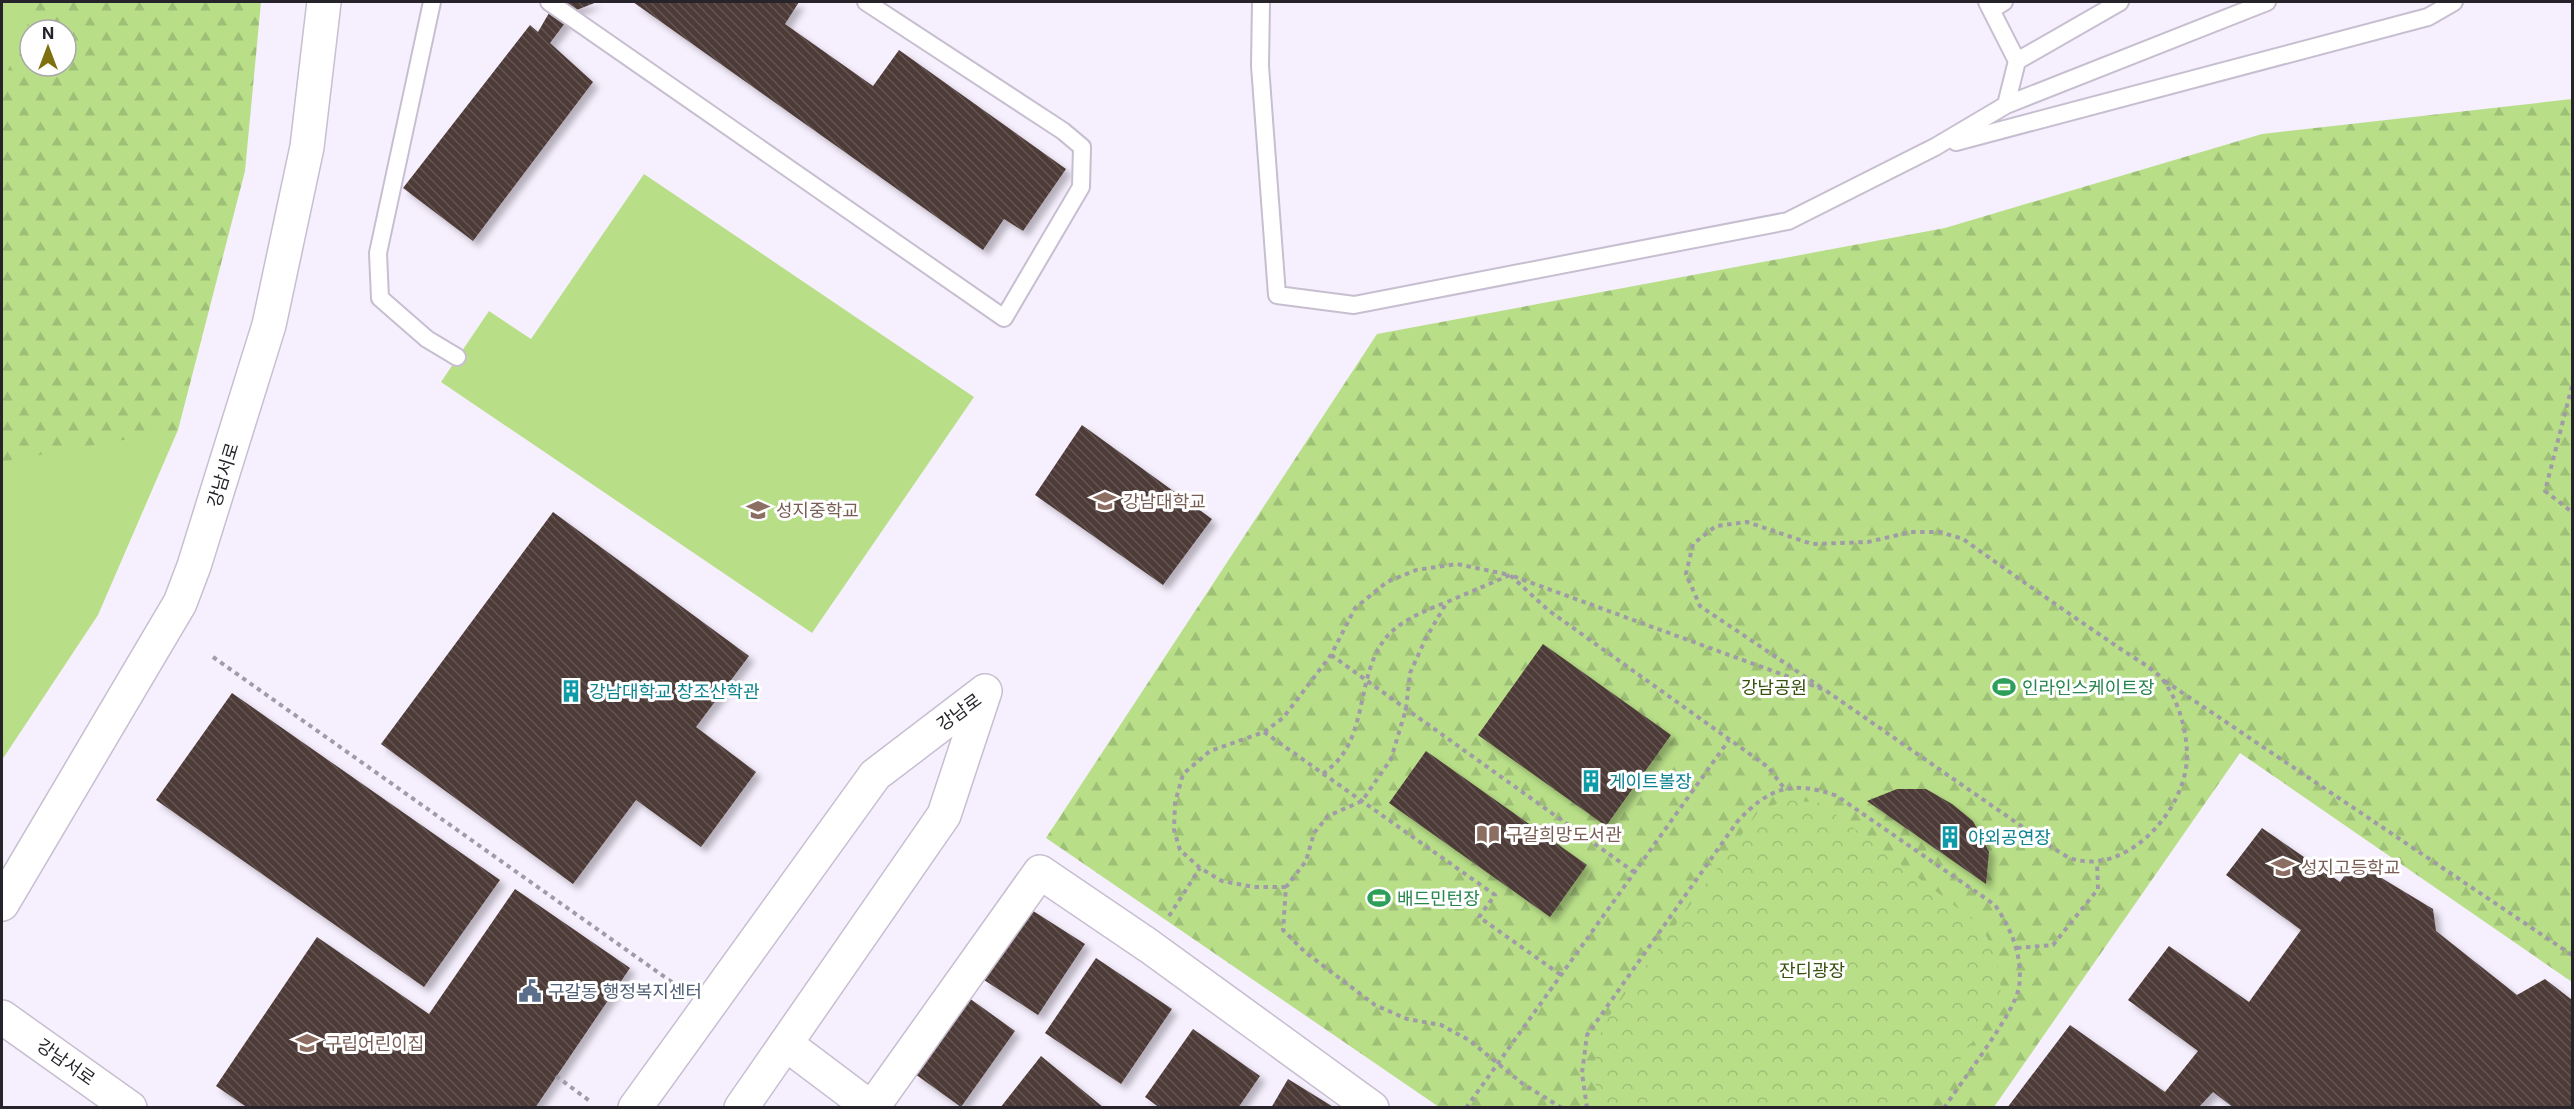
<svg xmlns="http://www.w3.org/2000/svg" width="2574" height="1109" font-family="Inter,'Noto Sans KR',sans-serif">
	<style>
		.grass { fill: #b8df88; fill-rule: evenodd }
		.forest { fill: url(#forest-firs); fill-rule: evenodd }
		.park { fill: url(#park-crowns) }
		.building { fill: url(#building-back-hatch); filter: url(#shadow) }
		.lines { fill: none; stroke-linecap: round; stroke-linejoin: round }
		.service-casing { stroke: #c7bed0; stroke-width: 20 }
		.minor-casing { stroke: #c7bed0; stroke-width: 36 }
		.tertiary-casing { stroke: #c7bed0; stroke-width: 36 }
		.path { stroke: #a09ba7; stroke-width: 4; stroke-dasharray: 4.5 4.5; stroke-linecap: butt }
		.service { stroke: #fff; stroke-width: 16 }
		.minor { stroke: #fff; stroke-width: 33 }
		.tertiary { stroke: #fff; stroke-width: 33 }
		.labels { text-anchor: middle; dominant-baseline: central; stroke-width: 6; stroke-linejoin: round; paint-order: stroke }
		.street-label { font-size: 18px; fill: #26232a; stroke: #fff }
		.education-label { font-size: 18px; fill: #785e54; stroke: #fff; text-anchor: start }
		.park-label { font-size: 18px; fill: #37500d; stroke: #fff }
		.leisure-label { font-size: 18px; fill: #27864d; stroke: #fff; text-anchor: start }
		.culture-label { font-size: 18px; fill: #0d838f; stroke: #fff; text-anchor: start }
		.service-label { font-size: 18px; fill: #4e5e75; stroke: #fff; text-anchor: start }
	</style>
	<defs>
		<pattern id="forest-firs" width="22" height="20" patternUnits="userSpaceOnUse" patternTransform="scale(1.5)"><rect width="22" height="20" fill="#b8df88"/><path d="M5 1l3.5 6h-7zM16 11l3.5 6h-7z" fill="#9ebf76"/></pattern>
		<pattern id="park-crowns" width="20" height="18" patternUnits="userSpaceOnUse" patternTransform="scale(1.5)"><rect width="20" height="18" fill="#b8df88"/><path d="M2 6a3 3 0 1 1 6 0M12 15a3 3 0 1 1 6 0" fill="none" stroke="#9ebf76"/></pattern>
		<pattern id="building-back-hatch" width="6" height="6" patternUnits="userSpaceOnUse" patternTransform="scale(1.5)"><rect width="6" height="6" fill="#4d3a37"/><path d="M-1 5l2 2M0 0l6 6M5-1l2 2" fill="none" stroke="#645452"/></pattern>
		<filter id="shadow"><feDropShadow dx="5.5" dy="5.5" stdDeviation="3" flood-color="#0004"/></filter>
	</defs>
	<rect width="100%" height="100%" fill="#f6effe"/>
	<path class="grass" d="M2,2H135L131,36L178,430L98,615L2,760ZM30,30H66V66H30Z
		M644,174L974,397L812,633L441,382L489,311L531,339Z"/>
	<path class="forest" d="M37,2H261L245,171L178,430L2,462V84ZM30,30H66V66H30Z
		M2572,99V982L2240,753L1994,1107H1439L1046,838L1377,334L1945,228L2262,134Z"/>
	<path class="park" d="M1786,800L1821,803L1981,926L1993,949L2000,975L2001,1001L1927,1107H1604C1588,1078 1595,1052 1604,1023L1759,811Z"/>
	<path class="building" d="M561,2H597L574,11L550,43L593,82L473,241L403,188L530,25L538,32L549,13Z
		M633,2H799L785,24L873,86L899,50L1066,169L1023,231L1004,219L983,250Z
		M1082,425L1212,519L1163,585L1035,495Z
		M553,512L749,656L696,727L756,772L701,847L636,800L573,884L381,744Z
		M1543,644L1671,735L1606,826L1478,735Z
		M232,693L500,880L424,987L156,800Z
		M1426,751L1587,865L1550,917L1389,803Z
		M1897,789H1926L1952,804L1973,821L1989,852L1986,884L1867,801Z
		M2262,828L2340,882L2355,862L2433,909L2436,931L2517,995L2545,979L2572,1000V1108H2234L2213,1092L2198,1108H2007L2070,1025L2165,1092L2198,1051L2128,1000L2169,946L2249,1002L2301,930L2226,875Z
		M515,889L630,968L535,1108H248L216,1086L317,937L429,1014Z
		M1030,909L1085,944L1038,1015L984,980Z
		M1096,958L1172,1009L1121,1084L1045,1033Z
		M969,998L1015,1031L961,1107L915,1074Z
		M1193,1029L1260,1076L1238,1108H1160L1145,1097Z
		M1041,1056L1104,1108H1000Z
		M1288,1079L1335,1108H1271Z"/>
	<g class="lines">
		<g class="service-casing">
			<path id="service" d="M432,2L378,253L380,298L427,339L457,357
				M549,2L1004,318L1081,187L1082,147L1063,131L866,2
				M1261,2L1260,66L1277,295L1354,305L1788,221L1935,147L2006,105L2267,2
				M1987,2L2017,61L2006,105
				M1991,10L2004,2
				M2017,61L2120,2
				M1956,142L2428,17L2454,2"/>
		</g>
		<g class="minor-casing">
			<path id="minor" d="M786,1044L871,1108
				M872,1108L1040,872L1149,946L1372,1108"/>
		</g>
		<g class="tertiary-casing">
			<path id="tertiary" d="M2,904L180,603L194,566L269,325L307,147L324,2
				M2,1017L130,1108
				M635,1108L875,775L985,691
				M741,1108L944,815L985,691"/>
		</g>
		<path class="path" d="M2572,386L2545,491L2572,512
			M1331,655L1634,872
			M213,657L676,985
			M2165,681L2572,955
			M1264,732L1495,895L1479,917L1561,975
			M1323,774C1329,769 1335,764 1340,758C1370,720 1356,659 1397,627C1412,616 1429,609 1447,602
			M1286,887H1254L1222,881L1200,868L1180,850L1174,830L1175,803L1183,774L1210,751L1264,732L1283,718L1331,655L1355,608L1387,582L1416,570L1457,564L1510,575L1548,610L1768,767L1784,788
			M1169,916L1200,868
			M2017,948L2053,945L2098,889L2097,862
			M556,1076L591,1102
			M1466,1108L1729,740
			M1562,1108L1523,1084L1469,1040L1441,1025L1407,1019L1375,1005L1305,952L1283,930L1286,887L1306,861L1314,833L1328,816L1362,801L1391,759L1406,709L1410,673L1426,638L1447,602L1510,575L1825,690L2053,848C2060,852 2069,859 2077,860C2131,872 2186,808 2187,757C2187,730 2179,702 2163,680C2154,668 2125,653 2112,643C2062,609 2012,574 1963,539L1940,532H1911L1868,542L1812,544L1747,522L1716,526L1693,544L1686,574L1700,606L1825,690
			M1587,1108L1582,1073L1587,1035L1737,822C1769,787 1793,780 1837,796L1995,905C2012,930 2023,957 2019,987C2015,1013 1961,1082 1944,1108"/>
		<use href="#service" class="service"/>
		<use href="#minor" class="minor"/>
		<use href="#tertiary" class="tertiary"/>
	</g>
	<defs>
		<g id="university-bare" transform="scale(1.8)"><path d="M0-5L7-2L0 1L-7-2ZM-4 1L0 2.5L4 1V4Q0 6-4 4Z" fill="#8d6e63" stroke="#fff" stroke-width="2.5" paint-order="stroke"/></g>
		<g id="school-bare" transform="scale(1.8)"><path d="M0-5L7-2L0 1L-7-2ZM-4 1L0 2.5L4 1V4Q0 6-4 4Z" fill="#8d6e63" stroke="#fff" stroke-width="2.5" paint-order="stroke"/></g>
		<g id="stadium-bare" transform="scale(1.8)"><path d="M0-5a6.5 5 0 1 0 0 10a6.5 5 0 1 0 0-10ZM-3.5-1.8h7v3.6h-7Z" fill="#2e9e5b" stroke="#fff" stroke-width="2.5" paint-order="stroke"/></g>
		<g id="building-bare" transform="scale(1.8)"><path d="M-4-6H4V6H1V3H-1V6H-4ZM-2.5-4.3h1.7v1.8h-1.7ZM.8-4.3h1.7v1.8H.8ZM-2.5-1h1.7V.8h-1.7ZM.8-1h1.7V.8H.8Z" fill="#0f9aa8" stroke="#fff" stroke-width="2.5" paint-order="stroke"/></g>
		<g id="library-bare" transform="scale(1.8)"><path d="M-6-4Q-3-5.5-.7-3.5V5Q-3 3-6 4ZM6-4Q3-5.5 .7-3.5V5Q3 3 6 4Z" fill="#8d6e63" stroke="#fff" stroke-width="2.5" paint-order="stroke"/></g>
		<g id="civic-bare" transform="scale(1.8)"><path d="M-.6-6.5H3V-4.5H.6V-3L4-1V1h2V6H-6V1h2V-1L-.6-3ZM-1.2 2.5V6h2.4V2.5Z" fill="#5c6f8a" stroke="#fff" stroke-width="2.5" paint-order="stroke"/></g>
	</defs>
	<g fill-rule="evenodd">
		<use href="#university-bare" x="1105" y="501"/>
		<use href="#school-bare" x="758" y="510"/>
		<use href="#stadium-bare" x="2004" y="687"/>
		<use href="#building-bare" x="571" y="691"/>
		<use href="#building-bare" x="1591" y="781"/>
		<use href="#library-bare" x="1488" y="834"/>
		<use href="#building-bare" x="1950" y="837"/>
		<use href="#school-bare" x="2283" y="867"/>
		<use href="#stadium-bare" x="1379" y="898"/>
		<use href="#civic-bare" x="530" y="991"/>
		<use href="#school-bare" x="307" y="1043"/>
	</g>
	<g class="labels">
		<g class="street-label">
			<text transform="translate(223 475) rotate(-73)">강남서로</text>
			<text transform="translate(959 712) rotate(-36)">강남로</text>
			<text transform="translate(66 1062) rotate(35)">강남서로</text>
		</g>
		<g class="education-label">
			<text x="1123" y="501">강남대학교</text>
			<text x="776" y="510">성지중학교</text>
			<text x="1506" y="834">구갈희망도서관</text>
			<text x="2301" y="867">성지고등학교</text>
			<text x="325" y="1043">구립어린이집</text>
		</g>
		<g class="park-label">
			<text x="1774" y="687">강남공원</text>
			<text x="1812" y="970">잔디광장</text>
		</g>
		<g class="leisure-label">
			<text x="2022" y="687">인라인스케이트장</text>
			<text x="1397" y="898">배드민턴장</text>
		</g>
		<g class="culture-label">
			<text x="589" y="691">강남대학교 창조산학관</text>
			<text x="1609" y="781">게이트볼장</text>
			<text x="1968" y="837">야외공연장</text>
		</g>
		<g class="service-label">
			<text x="548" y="991">구갈동 행정복지센터</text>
		</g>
	</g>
	<rect width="2574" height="1109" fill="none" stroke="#26232a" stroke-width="6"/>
	<g transform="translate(48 48)"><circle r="28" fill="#ffffff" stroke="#a8a7aa" stroke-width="1.5"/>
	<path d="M0-4.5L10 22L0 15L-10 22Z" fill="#7f700f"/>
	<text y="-9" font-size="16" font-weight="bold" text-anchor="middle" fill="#26232a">N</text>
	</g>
</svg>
